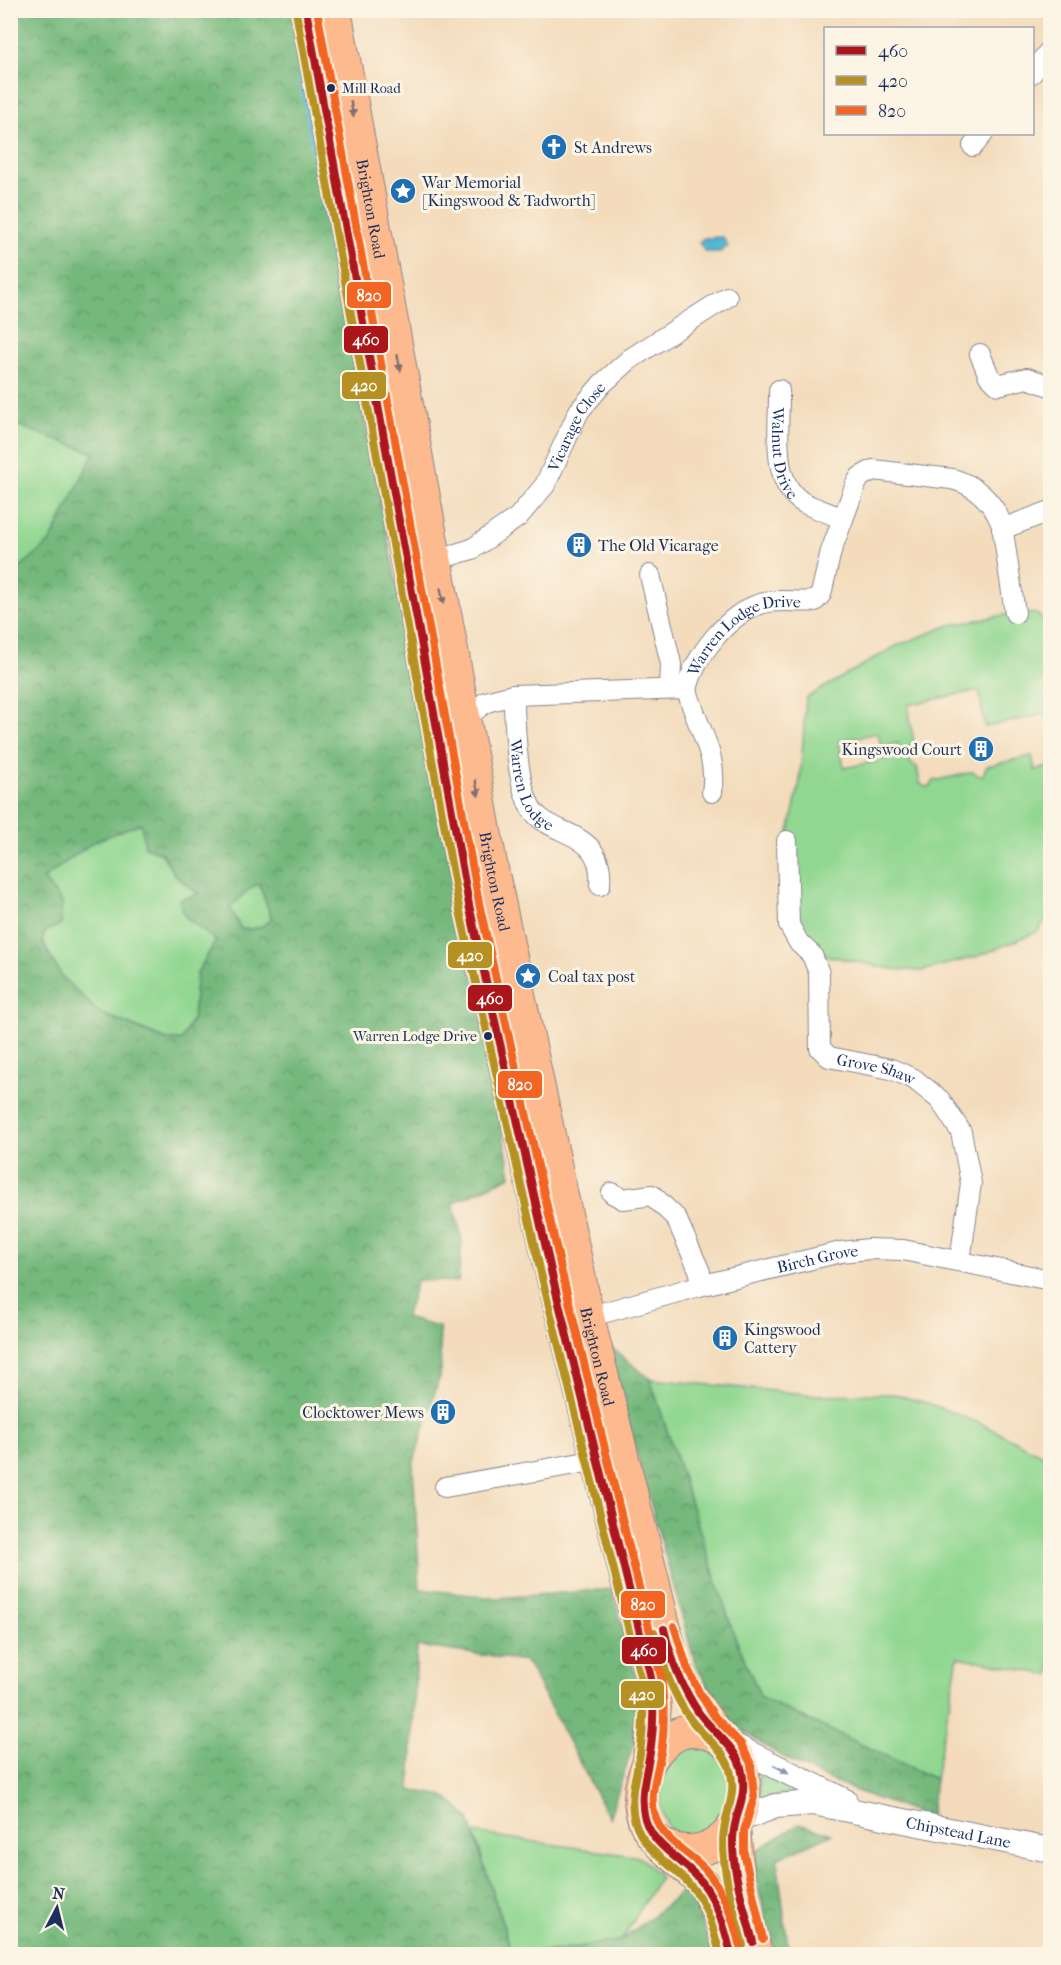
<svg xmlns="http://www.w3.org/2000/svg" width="1061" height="1965" font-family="'IM FELL French Canon',serif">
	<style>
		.green { fill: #91d791; stroke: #568378; stroke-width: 1.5; fill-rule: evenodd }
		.forest { fill: url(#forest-crowns); stroke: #48746c; stroke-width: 1.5; fill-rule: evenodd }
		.water { fill: url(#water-ripples); stroke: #367297; stroke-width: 1.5 }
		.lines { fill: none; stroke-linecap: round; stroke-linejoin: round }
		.stream { stroke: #51b6d0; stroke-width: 5 }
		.minor-casing { stroke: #87858c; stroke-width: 22 }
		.tertiary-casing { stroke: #87858c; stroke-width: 26 }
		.trunk-casing { stroke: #87858c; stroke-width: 34 }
		.minor { stroke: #fff; stroke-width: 20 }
		.tertiary { stroke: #fff; stroke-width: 24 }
		.trunk { stroke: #fcba8e; stroke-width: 32 }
		.bus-1-casing { stroke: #fcf5e5; stroke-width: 12 }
		.bus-2-casing { stroke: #fcf5e5; stroke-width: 12 }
		.bus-3-casing { stroke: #fcf5e5; stroke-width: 12 }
		.bus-1 { stroke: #ac151a; stroke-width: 8 }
		.bus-2 { stroke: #b59124; stroke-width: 8 }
		.bus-3 { stroke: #f26522; stroke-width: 8 }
		.oneway { fill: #806e74 }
		.oneway2 { fill: #8d97ae }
		.bus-dot { fill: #1b2f5e; stroke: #fcf5e5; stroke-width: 2 }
		.labels { text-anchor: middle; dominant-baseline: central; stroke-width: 6; stroke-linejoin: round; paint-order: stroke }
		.bus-label { font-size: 14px; fill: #1b2f5e; stroke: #fcf5e5; text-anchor: start }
		.poi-label { font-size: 16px; fill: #1b2f5e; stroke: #fcf5e5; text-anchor: start }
		.street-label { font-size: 16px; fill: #1b2f5e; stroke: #fcf5e5 }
		.line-badge { stroke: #fcf5e5; stroke-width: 2 }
		.badge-label { font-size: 16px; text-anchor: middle; font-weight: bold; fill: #fff }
	</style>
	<defs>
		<pattern id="forest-crowns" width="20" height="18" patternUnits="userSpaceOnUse" patternTransform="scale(1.5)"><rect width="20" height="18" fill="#74b87b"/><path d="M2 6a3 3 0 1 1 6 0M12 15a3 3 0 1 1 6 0" fill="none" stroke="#5e9668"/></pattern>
		<pattern id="water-ripples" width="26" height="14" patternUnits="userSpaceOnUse" patternTransform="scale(1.5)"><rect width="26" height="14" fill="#51b6d0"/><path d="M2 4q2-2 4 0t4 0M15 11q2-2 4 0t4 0" fill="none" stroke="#4294ac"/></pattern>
	</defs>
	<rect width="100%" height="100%" fill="#fcf5e5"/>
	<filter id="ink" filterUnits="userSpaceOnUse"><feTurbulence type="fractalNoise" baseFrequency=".0167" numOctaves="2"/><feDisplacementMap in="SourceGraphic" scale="12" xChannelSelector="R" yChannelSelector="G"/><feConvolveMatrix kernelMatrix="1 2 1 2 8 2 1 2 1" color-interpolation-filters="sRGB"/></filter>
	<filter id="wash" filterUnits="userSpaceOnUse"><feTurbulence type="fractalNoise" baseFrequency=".008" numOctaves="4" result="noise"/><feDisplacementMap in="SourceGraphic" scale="24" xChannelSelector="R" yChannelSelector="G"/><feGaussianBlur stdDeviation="1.35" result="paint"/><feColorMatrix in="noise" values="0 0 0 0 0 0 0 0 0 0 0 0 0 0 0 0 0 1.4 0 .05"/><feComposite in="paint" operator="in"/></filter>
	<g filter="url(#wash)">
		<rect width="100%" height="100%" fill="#f3dbbb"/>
		<path class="green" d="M11,423L94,453L50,542L11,575Z
			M1015,613L1037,614L1050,626V713L985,727L979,690L908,705L914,743L911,744L914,754L909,759L911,764L917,767L920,783L925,787L930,786L934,781L973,772L979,776L983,775L987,766L1032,756L1035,770L1050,767V914L1037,932L979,956L922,971L891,969L815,953L788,913L787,841L800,781L806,698L896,646L950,625ZM878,733L881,747L898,743L901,756L844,768L839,741Z
			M141,822L176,876L199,895L185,916L216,941L197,973L193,1017L182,1040H167L98,1012L62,977L42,941L45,932L43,879L93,842Z
			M259,883L272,920C262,928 254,930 241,929L229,908L249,889Z
			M650,1379L815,1395L894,1394L930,1404L984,1425L1050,1459V1675L958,1657L935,1779L761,1698L734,1635Z
			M687,1747L724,1751L736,1793L707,1841L674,1835C652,1807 657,1766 687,1747Z
			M758,1764L814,1793L782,1794L760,1801Z
			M474,1833L640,1857L660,1877L621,1941L533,1954H512Z"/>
		<path class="forest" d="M11,11H293L360,394L511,1176L453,1203L462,1240L458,1282L417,1280L405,1318L439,1327L441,1372L413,1465L420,1589L497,1598L612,1589L645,1710L609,1818L526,1661L417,1646L410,1790L444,1796L469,1818L512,1954H11V575L50,542L94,453L11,423ZM141,823L145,847L162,853L176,876L199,894L179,900L185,916L216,941L197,973L193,1017L182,1040H166L98,1012L62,977L42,942L45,932L61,924L62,902L43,879L93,842ZM259,883L272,919C262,928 254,930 241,929L230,908L249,889Z
			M606,1343L650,1379L734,1635L761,1698L935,1779L930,1816C869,1798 784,1766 735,1724C718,1710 706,1682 695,1663Z
			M799,1824L832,1834L777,1859L789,1954H775L754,1871L753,1853Z
			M690,1886L712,1954H532L622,1940Z"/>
		<path class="water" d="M723,237L728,246L720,252H705L699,242L704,238Z"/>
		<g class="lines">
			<path class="stream" d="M300,73L337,279"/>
		</g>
	</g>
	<g filter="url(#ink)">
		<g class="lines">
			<g class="minor-casing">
				<g id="minor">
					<path d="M1032,73L1050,50"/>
					<path d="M973,146L983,134"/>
					<path d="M980,354L989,376L998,385L1027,378L1050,386"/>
					<path id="s1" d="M779,390C780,424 769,484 804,503C816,509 830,513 843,519"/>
					<path d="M1002,529L1050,511"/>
					<path id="s2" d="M436,560L472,549L518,517L545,485L579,411L602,384L630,359L727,297"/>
					<path d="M650,575L671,664L670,689"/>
					<path d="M687,689C695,725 719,754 712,792"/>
					<path id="s3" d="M513,695C516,727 515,780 531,808C549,838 605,828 600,885"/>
					<path id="s4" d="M464,719L486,702L513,695L687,689C695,656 727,615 760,604C779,598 797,603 815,601L821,594L831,551L856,484L860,477L873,470L952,479C976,485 993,502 1002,525L1015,613"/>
					<path id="s5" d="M787,841L789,925L799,943L812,955L819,973L820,1048L829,1057L891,1069L914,1079L940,1100L961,1132L971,1183L960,1261"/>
					<path d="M612,1193L623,1199L652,1195L676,1218L700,1272L699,1286"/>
					<path id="s6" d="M588,1317L699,1286L841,1252L869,1249L903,1250L1050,1280"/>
					<path d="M445,1487L598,1460"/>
				</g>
			</g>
			<g class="tertiary-casing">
				<g id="tertiary">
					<path d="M729,1743L845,1801"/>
					<path id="s7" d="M738,1820L776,1806L813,1803L1050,1850"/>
				</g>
			</g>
			<g class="trunk-casing">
				<g id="trunk">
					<path d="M306,10L469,905L552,1275L651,1678L655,1707L649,1759"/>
					<path id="s8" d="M335,10L491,864L588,1317L673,1662L685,1689L717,1734"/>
					<path d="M688,1731C766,1728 761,1850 688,1851C678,1851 665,1848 658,1841C623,1809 643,1741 688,1731Z"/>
					<path d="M734,1829L740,1890L756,1954"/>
					<path d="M661,1845L703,1883L720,1916L731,1954"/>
				</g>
			</g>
			<use href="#minor" class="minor"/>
			<use href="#tertiary" class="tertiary"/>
			<use href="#trunk" class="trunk"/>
			<g class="bus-1-casing">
				<path id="bus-1" d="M306,10L469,905L552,1275L651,1678C654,1701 654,1724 651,1746C648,1770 638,1794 645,1819C654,1848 684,1860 702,1882C718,1903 725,1929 731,1954
					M664,1629C671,1659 682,1688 699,1713C713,1732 734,1745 741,1767C749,1799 734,1811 733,1839C732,1873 745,1909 753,1942"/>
			</g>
			<g class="bus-2-casing">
				<path id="bus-2" d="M296,12L459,907L542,1278L641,1680C644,1704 644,1729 640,1754C636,1777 628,1798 635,1822C644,1852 673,1864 692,1887C708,1906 714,1931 720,1954
					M654,1632C662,1663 672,1694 691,1720C703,1736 725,1750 730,1770C738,1796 723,1816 723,1841C723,1876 734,1911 743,1945"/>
			</g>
			<g class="bus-3-casing">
				<path id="bus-3" d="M317,10L479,903L562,1273L661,1677C664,1700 665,1723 662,1746C659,1770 647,1795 656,1819C664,1841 688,1852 704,1868C725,1891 734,1922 741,1951
					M674,1626L687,1667L700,1694L715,1717L741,1744L751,1764L754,1797L744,1831V1853L763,1939"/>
			</g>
			<use href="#bus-1" class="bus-1"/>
			<use href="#bus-2" class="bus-2"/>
			<use href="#bus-3" class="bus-3"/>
		</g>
		<defs><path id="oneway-solid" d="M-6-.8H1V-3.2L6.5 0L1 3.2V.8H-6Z" transform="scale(1.5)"/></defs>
		<g class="oneway">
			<use href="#oneway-solid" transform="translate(352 109) rotate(80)"/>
			<use href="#oneway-solid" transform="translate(399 363) rotate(79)"/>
			<use href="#oneway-solid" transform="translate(442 596) rotate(80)"/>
			<use href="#oneway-solid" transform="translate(477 788) rotate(79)"/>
		</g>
		<use class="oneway2" href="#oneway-solid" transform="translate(781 1769) rotate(27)"/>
	</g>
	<defs>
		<g id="church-disc" transform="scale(1.35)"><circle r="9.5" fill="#1f6fb2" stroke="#fcf5e5"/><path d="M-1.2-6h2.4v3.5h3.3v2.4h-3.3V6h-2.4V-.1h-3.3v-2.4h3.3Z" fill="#fff"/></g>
		<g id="sight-disc" transform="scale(1.35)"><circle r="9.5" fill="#1f6fb2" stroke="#fcf5e5"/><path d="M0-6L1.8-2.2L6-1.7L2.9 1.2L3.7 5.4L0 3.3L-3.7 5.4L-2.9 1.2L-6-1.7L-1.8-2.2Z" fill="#fff"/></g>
		<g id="building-disc" transform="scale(1.35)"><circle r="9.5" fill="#1f6fb2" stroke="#fcf5e5"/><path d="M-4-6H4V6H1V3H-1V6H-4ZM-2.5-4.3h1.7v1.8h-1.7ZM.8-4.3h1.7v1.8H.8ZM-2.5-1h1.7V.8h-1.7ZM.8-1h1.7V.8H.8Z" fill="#fff"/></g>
	</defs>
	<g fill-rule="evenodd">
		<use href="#church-disc" x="554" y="147"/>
		<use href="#sight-disc" x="403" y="191"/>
		<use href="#building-disc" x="579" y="545"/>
		<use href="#building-disc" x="981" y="749"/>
		<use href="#sight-disc" x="528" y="976"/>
		<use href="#building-disc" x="725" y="1338"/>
		<use href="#building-disc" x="443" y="1412"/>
	</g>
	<g class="bus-dot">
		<circle cx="331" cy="88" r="5"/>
		<circle cx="488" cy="1036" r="5"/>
	</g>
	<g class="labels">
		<g class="bus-label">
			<text x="342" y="88">Mill Road</text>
			<text x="477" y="1036" text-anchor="end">Warren Lodge Drive</text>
		</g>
		<g class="poi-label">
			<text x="574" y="147">St Andrews</text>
			<text x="422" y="182">War Memorial<tspan x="422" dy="18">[Kingswood &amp; Tadworth]</tspan></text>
			<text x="598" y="545">The Old Vicarage</text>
			<text x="962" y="749" text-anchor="end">Kingswood Court</text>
			<text x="548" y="976">Coal tax post</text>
			<text x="744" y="1329">Kingswood<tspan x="744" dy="18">Cattery</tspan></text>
			<text x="424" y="1412" text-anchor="end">Clocktower Mews</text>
		</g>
		<g class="street-label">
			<text stroke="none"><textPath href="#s8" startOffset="202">Brighton Road</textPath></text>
			<text stroke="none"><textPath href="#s2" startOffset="202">Vicarage Close</textPath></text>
			<text stroke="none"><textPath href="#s1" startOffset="64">Walnut Drive</textPath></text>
			<text stroke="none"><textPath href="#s4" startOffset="316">Warren Lodge Drive</textPath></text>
			<text stroke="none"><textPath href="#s3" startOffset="94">Warren Lodge</textPath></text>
			<text stroke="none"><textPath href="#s8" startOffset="886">Brighton Road</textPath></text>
			<text stroke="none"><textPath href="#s5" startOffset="278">Grove Shaw</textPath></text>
			<text stroke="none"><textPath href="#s6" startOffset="237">Birch Grove</textPath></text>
			<text stroke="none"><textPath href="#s8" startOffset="1372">Brighton Road</textPath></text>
			<text stroke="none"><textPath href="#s7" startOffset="226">Chipstead Lane</textPath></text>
		</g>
	</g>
	<g class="line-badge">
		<rect x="346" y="281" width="46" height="28" rx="6" fill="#f26522"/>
		<rect x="343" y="325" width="46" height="29" rx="6" fill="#ac151a"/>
		<rect x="341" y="371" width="46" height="29" rx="6" fill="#b59124"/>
		<rect x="447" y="941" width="46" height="28" rx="6" fill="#b59124"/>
		<rect x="467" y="984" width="46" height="28" rx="6" fill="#ac151a"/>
		<rect x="497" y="1070" width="46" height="29" rx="6" fill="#f26522"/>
		<rect x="620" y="1590" width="46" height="29" rx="6" fill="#f26522"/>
		<rect x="621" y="1636" width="46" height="29" rx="6" fill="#ac151a"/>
		<rect x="620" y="1680" width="45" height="29" rx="6" fill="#b59124"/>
	</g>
	<g class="badge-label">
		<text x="369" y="301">820</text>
		<text x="366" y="345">460</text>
		<text x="364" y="391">420</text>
		<text x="470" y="961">420</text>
		<text x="490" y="1004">460</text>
		<text x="520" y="1090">820</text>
		<text x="643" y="1610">820</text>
		<text x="644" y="1656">460</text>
		<text x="642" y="1700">420</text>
	</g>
	<rect width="1061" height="1965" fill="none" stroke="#fcf5e5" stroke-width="36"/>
	<rect x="824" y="27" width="210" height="108" fill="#fcf5e5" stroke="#a2a6af" stroke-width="1.5"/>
	<rect x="836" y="46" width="30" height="9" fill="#ac151a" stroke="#a2a6af" stroke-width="1.5"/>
	<text x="878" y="57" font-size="18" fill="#1b2f5e">460</text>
	<rect x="836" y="76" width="30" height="9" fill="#b59124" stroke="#a2a6af" stroke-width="1.5"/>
	<text x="878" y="87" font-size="18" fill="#1b2f5e">420</text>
	<rect x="836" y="106" width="30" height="9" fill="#f26522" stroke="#a2a6af" stroke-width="1.5"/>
	<text x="878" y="117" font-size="18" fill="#1b2f5e">820</text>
	<g transform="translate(57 1908) rotate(7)" stroke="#fcf5e5" stroke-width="4.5" paint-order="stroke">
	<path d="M0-4.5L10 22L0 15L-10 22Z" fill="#1b2f5e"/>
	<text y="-9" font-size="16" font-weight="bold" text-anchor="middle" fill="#1b2f5e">N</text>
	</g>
</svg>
